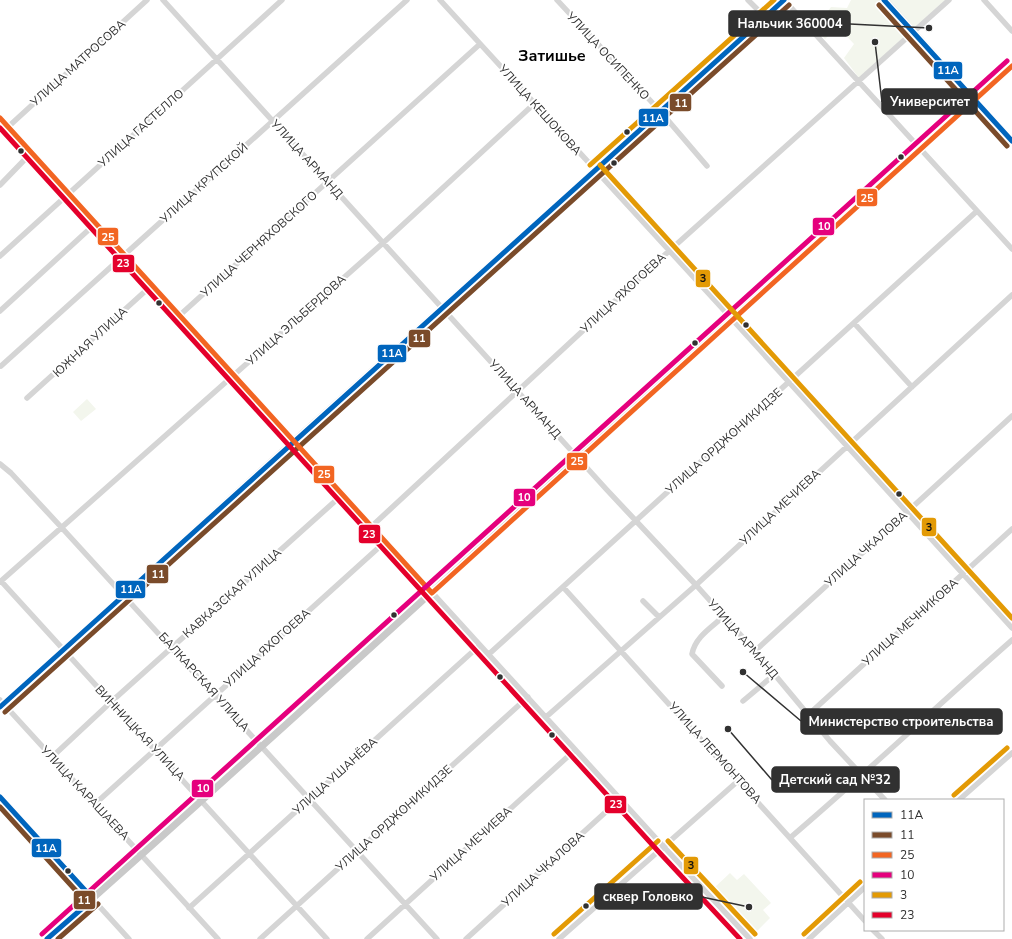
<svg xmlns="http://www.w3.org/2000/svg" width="1012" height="939" font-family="'Nunito Sans',sans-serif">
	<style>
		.green { fill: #f3f6ed }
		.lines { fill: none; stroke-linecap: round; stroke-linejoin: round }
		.minor { stroke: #d5d5d5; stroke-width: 5.5 }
		.major { stroke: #c9c9c9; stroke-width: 7 }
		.bus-1-casing { stroke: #fff; stroke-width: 8 }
		.bus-2-casing { stroke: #fff; stroke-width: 8 }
		.bus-3-casing { stroke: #fff; stroke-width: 8 }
		.bus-4-casing { stroke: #fff; stroke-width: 8 }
		.bus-5-casing { stroke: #fff; stroke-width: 8 }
		.bus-6-casing { stroke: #fff; stroke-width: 8 }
		.bus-1 { stroke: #0065bd; stroke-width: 5 }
		.bus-2 { stroke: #7a4b2a; stroke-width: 5 }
		.bus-3 { stroke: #f26522; stroke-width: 5 }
		.bus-4 { stroke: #e5007d; stroke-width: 5 }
		.bus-5 { stroke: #e39a05; stroke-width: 5 }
		.bus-6 { stroke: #e4002b; stroke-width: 5 }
		.bus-dot { fill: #313131; stroke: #fff; stroke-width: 1.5 }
		.labels { text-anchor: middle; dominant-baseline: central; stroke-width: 4; stroke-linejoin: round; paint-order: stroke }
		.street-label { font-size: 12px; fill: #313131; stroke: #fff }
		.district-label { font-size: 16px; font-weight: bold; fill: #000; stroke: #fff }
		.leader { fill: none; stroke: #313131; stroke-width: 1.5 }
		.callout-dot { fill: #313131; stroke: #fff; stroke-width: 1.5 }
		.callout { fill: #313131; stroke: #313131; stroke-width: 1.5 }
		.callout-label { font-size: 13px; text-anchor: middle; font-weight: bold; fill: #fff }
		.line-badge { stroke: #fff; stroke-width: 1.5 }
		.badge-label { font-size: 11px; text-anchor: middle; font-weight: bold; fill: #fff }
		.pale-badge-label { font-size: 11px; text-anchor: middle; font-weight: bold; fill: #111 }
	</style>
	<rect width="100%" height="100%" fill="#fff"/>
	<path class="green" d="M851,0H945L859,78L844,58L854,44L838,27L825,39L815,28L831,7L847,8Z
		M87,399L96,409L81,421L73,412Z
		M730,873L737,880L744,874L771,903L763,910L770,918L755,933L714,888Z"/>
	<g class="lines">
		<path class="minor" d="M163,0L607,490L696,585L755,651L830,741L885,800
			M440,0L720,306L1012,628
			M557,0L660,111L707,166
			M748,0L765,17
			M784,0L1012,249
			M886,0L1012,141
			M984,0L1012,31
			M0,118L663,846L750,939
			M8,127L147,0
			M0,185L32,152
			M0,256L282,0
			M0,311L96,223
			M180,315L480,44
			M854,323L912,387
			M1,366L407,0
			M27,398L152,285
			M0,464L11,473L62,528L437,939
			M372,526L669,251L949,0
			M1,581L327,939
			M0,582L383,243L535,103
			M563,587L865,921
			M643,601L659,617
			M755,651L1012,416
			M489,654L977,211
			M722,686L692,654C695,637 712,627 724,616
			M0,700L218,939
			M743,701L775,674
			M0,707L294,440L784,0
			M808,715L1012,529
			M546,717L696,585L1012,295
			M52,757L111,702L343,494
			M0,797L129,939
			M959,800L1012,753
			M96,803L386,541
			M791,837C866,773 938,705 1012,640
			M189,908L480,645
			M873,930L882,939
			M260,939L528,697
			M367,939L575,750
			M466,939L620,799
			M559,939L739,780
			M809,939L865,887"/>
		<path class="major" d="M47,939C372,651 688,354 1012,66"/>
		<g class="bus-1-casing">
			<path id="bus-1" d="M884,0L1012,141
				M0,707L784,0
				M0,797L93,899
				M47,939L93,899"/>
		</g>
		<g class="bus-2-casing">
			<path id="bus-2" d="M879,5L1007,146
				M5,712L789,5
				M0,807L88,904
				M58,939L98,904"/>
		</g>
		<g class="bus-3-casing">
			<path id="bus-3" d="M0,118L432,593
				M432,593L1012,66"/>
		</g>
		<g class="bus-4-casing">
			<path id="bus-4" d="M42,934L1007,61"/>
		</g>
		<g class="bus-5-casing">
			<path id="bus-5" d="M590,165L774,0
				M600,165L1012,618
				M954,795L1007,748
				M668,841L755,934
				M554,934L658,841
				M804,934L860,882"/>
		</g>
		<g class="bus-6-casing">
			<path id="bus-6" d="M0,128L658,851L740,939"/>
		</g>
		<use href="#bus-1" class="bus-1"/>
		<use href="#bus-2" class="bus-2"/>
		<use href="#bus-3" class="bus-3"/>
		<use href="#bus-4" class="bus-4"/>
		<use href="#bus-5" class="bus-5"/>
		<use href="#bus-6" class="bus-6"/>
	</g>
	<g class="bus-dot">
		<circle cx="627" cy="132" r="3.5"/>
		<circle cx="21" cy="151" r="3.5"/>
		<circle cx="901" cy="157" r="3.5"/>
		<circle cx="614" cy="163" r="3.5"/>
		<circle cx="159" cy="303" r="3.5"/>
		<circle cx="746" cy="325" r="3.5"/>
		<circle cx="695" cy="343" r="3.5"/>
		<circle cx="899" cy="494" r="3.5"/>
		<circle cx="394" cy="615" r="3.5"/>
		<circle cx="500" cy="677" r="3.5"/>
		<circle cx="552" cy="735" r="3.5"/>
		<circle cx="68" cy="871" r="3.5"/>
		<circle cx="586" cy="906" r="3.5"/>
	</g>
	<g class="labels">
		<g class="street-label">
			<text transform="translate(608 56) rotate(47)">УЛИЦА ОСИПЕНКО</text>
			<text transform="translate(78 63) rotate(-42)">УЛИЦА МАТРОСОВА</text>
			<text transform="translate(540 110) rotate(48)">УЛИЦА КЕШОКОВА</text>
			<text transform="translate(141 128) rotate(-42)">УЛИЦА ГАСТЕЛЛО</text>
			<text transform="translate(307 159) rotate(48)">УЛИЦА АРМАНД</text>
			<text transform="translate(204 183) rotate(-42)">УЛИЦА КРУПСКОЙ</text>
			<text transform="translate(259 244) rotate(-42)">УЛИЦА ЧЕРНЯХОВСКОГО</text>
			<text transform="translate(623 293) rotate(-43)">УЛИЦА ЯХОГОЕВА</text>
			<text transform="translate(296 320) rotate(-42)">УЛИЦА ЭЛЬБЕРДОВА</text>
			<text transform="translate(90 342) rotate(-43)">ЮЖНАЯ УЛИЦА</text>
			<text transform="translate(525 399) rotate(48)">УЛИЦА АРМАНД</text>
			<text transform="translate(724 441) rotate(-42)">УЛИЦА ОРДЖОНИКИДЗЕ</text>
			<text transform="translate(780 507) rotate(-43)">УЛИЦА МЕЧИЕВА</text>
			<text transform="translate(866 549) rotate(-42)">УЛИЦА ЧКАЛОВА</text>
			<text transform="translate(232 593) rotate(-42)">КАВКАЗСКАЯ УЛИЦА</text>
			<text transform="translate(910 622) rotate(-42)">УЛИЦА МЕЧНИКОВА</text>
			<text transform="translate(743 639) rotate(49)">УЛИЦА АРМАНД</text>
			<text transform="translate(267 648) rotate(-42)">УЛИЦА ЯХОГОЕВА</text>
			<text transform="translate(204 682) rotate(48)">БАЛКАРСКАЯ УЛИЦА</text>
			<text transform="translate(140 733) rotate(47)">ВИННИЦКАЯ УЛИЦА</text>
			<text transform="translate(715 753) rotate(48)">УЛИЦА ЛЕРМОНТОВА</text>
			<text transform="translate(335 776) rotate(-42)">УЛИЦА УШАНЁВА</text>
			<text transform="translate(85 793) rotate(47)">УЛИЦА КАРАШАЕВА</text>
			<text transform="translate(394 818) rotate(-42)">УЛИЦА ОРДЖОНИКИДЗЕ</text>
			<text transform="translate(471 844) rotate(-42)">УЛИЦА МЕЧИЕВА</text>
			<text transform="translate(543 869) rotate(-42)">УЛИЦА ЧКАЛОВА</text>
		</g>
		<g class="district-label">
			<text x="552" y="56">Затишье</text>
		</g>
	</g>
	<path class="leader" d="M929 28L850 24M875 42L882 102M743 672L801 721M728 729L772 780M749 907L702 897"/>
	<g class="callout-dot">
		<circle cx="929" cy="28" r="4"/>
		<circle cx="875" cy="42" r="4"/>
		<circle cx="743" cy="672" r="4"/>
		<circle cx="728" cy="729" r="4"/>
		<circle cx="749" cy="907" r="4"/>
	</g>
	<g class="callout">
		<rect x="729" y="11" width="121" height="25" rx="4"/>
		<rect x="882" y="89" width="95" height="25" rx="4"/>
		<rect x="801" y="709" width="201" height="25" rx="4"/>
		<rect x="772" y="767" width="127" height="25" rx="4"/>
		<rect x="595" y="884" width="107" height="25" rx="4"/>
	</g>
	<g class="callout-label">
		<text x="790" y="28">Нальчик 360004</text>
		<text x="930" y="106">Университет</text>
		<text x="901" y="726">Министерство строительства</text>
		<text x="835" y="784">Детский сад №32</text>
		<text x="648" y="901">сквер Головко</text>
	</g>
	<g class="line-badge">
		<rect x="933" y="61" width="30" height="19" rx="4" fill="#0065bd"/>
		<rect x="669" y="93" width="23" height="19" rx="4" fill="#7a4b2a"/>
		<rect x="638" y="108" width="31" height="19" rx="4" fill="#0065bd"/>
		<rect x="856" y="188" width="22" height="19" rx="4" fill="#f26522"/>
		<rect x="812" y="217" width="23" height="19" rx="4" fill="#e5007d"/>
		<rect x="97" y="227" width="22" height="19" rx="4" fill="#f26522"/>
		<rect x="112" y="254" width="23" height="19" rx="4" fill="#e4002b"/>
		<rect x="695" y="269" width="16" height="19" rx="4" fill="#e39a05"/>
		<rect x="408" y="329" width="23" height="19" rx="4" fill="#7a4b2a"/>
		<rect x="377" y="344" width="30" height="19" rx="4" fill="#0065bd"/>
		<rect x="566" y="452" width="22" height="19" rx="4" fill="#f26522"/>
		<rect x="313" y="465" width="22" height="19" rx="4" fill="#f26522"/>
		<rect x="513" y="488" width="23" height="19" rx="4" fill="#e5007d"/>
		<rect x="921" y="517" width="16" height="20" rx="4" fill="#e39a05"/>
		<rect x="358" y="524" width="23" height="20" rx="4" fill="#e4002b"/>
		<rect x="146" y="564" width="23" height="20" rx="4" fill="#7a4b2a"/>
		<rect x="115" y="580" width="31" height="19" rx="4" fill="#0065bd"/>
		<rect x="191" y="779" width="23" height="19" rx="4" fill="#e5007d"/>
		<rect x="604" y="795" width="23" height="19" rx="4" fill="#e4002b"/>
		<rect x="31" y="838" width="31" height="20" rx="4" fill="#0065bd"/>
		<rect x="683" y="856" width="16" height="19" rx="4" fill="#e39a05"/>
		<rect x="73" y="890" width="23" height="20" rx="4" fill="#7a4b2a"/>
	</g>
	<g class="badge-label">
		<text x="948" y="74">11А</text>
		<text x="681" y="107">11</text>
		<text x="653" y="122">11А</text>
		<text x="867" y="202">25</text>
		<text x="824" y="230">10</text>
		<text x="108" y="241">25</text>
		<text x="123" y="267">23</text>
		<text x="419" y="342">11</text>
		<text x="392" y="357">11А</text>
		<text x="577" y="465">25</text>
		<text x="324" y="478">25</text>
		<text x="524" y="501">10</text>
		<text x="369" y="538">23</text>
		<text x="158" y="578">11</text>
		<text x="131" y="593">11А</text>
		<text x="203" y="792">10</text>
		<text x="616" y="808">23</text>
		<text x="46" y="852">11А</text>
		<text x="84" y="904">11</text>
	</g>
	<g class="pale-badge-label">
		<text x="703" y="282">3</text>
		<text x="929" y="531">3</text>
		<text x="691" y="869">3</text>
	</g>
	<rect x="864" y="799" width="140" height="132" fill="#ffffff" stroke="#adadad"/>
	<rect x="872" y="812" width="20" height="6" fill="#0065bd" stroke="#adadad"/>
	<text x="900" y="819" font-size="12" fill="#313131">11А</text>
	<rect x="872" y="832" width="20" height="6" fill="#7a4b2a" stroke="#adadad"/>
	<text x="900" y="839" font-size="12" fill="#313131">11</text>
	<rect x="872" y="852" width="20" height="6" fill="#f26522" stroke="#adadad"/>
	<text x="900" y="859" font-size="12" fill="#313131">25</text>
	<rect x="872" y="872" width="20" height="6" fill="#e5007d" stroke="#adadad"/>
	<text x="900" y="879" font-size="12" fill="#313131">10</text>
	<rect x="872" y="892" width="20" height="6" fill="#e39a05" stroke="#adadad"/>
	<text x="900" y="899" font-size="12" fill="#313131">3</text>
	<rect x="872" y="912" width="20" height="6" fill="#e4002b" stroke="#adadad"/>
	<text x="900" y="919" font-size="12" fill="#313131">23</text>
</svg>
